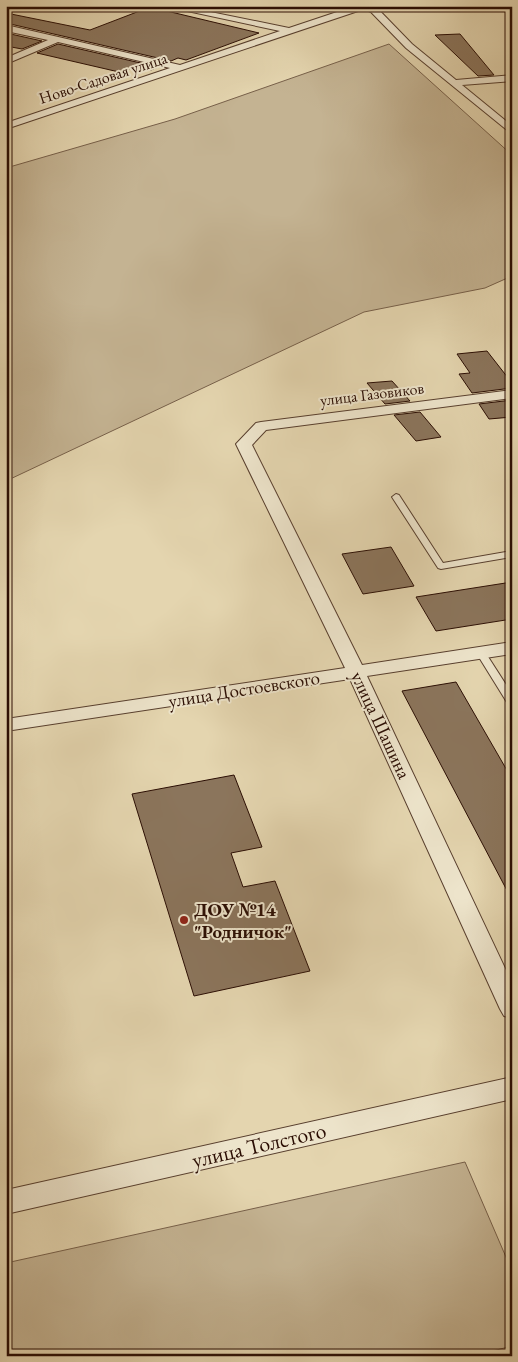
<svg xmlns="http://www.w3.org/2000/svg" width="518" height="1362" font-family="'EB Garamond',serif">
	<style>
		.green { fill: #c4b392; stroke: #77604a }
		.building { fill: #8b755c; stroke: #2a0d03 }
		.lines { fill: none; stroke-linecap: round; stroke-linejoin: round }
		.lane-casing { stroke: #583f2e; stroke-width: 2 }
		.street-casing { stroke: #583f2e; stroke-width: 2 }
		.lane { fill: #ede4cb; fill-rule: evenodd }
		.street { fill: #ede4cb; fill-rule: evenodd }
		.poi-dot { fill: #8f2418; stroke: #ede4cb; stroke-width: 2 }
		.labels { text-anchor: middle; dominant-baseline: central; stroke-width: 4; stroke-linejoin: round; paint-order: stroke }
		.far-street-label { font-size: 16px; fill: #2a0d03; stroke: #ede4cb }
		.street-label { font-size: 19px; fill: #2a0d03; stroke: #ede4cb }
		.poi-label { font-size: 19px; font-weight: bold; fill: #2a0d03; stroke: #ede4cb; text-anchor: start }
		.near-street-label { font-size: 22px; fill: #2a0d03; stroke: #ede4cb }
	</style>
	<rect width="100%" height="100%" fill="#e4d5af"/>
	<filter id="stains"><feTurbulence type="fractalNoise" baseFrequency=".004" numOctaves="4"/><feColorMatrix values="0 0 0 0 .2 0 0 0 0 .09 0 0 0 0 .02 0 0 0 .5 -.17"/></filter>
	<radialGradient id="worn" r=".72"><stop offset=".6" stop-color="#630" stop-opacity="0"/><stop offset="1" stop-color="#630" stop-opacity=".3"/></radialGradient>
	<path class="green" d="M389,44L512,155V276L485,288L364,312L6,481V168L175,119Z
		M465,1162L512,1271V1346L473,1356H6V1263Z"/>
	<path class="building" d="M150,7L259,33L186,60L178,58L171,61L6,23V13L90,30Z
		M6,33L42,41L22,49L6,46Z
		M460,34L494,75L478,76L435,35Z
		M58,44L158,67L151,70L136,67L119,72L37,53Z
		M487,351L512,383V388L472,393L459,374L470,373L457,354Z
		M392,381L410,401L385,404L367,383Z
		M512,400V417L489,419L479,404Z
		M420,412L441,437L416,441L394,415Z
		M391,547L414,586L363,594L342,554Z
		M512,582V619L436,631L416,597Z
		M456,682L512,779V900L402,691Z
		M234,775L262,847L231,853L243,887L275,881L310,971L194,996L132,794Z"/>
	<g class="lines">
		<g class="lane-casing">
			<path id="lane" d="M396,494L399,495L443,563L512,551V557L441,569L438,568L392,497Z
				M482,651L485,652L512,694V705L508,704L477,654Z"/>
		</g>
		<g class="street-casing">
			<path id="street" d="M164,6H181L289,28L355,6H372L377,8L412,44L456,80L512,75V81L462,85L512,126V134L406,48L371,12L364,9L6,129V123L170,68L58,42L6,64V58L48,40L6,31V25L180,65L280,31Z
				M512,390V398L266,430L252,445L362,665L512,642V654L367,676L512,983V1018L504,1016L500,1009L350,679L6,731V719L345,668L236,444L256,423L261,422Z
				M512,1077V1099L6,1214V1190Z"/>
		</g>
		<use href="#lane" class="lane"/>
		<use href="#street" class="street"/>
	</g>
	<circle class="poi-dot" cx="184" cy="920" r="5"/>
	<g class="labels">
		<g class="far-street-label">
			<text transform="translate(103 78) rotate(-18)">Ново-Садовая улица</text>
			<text transform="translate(372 394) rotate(-7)">улица Газовиков</text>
		</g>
		<g class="street-label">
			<text transform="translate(244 689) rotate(-9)">улица Достоевского</text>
			<text transform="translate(381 725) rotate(65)">улица Шашина</text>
		</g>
		<g class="poi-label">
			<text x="194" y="909">ДОУ №14<tspan x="194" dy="22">"Родничок"</tspan></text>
		</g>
		<g class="near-street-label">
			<text transform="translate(259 1145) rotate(-13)">улица Толстого</text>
		</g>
	</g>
	<rect width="518" height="1362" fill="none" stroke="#e4d5af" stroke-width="25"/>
	<rect x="8" y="8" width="503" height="1347" fill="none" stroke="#2a0d03" stroke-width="2.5"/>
	<rect x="12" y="12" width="493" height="1337" fill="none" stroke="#2a0d03"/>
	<rect width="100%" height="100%" filter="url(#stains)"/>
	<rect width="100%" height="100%" fill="url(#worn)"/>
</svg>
